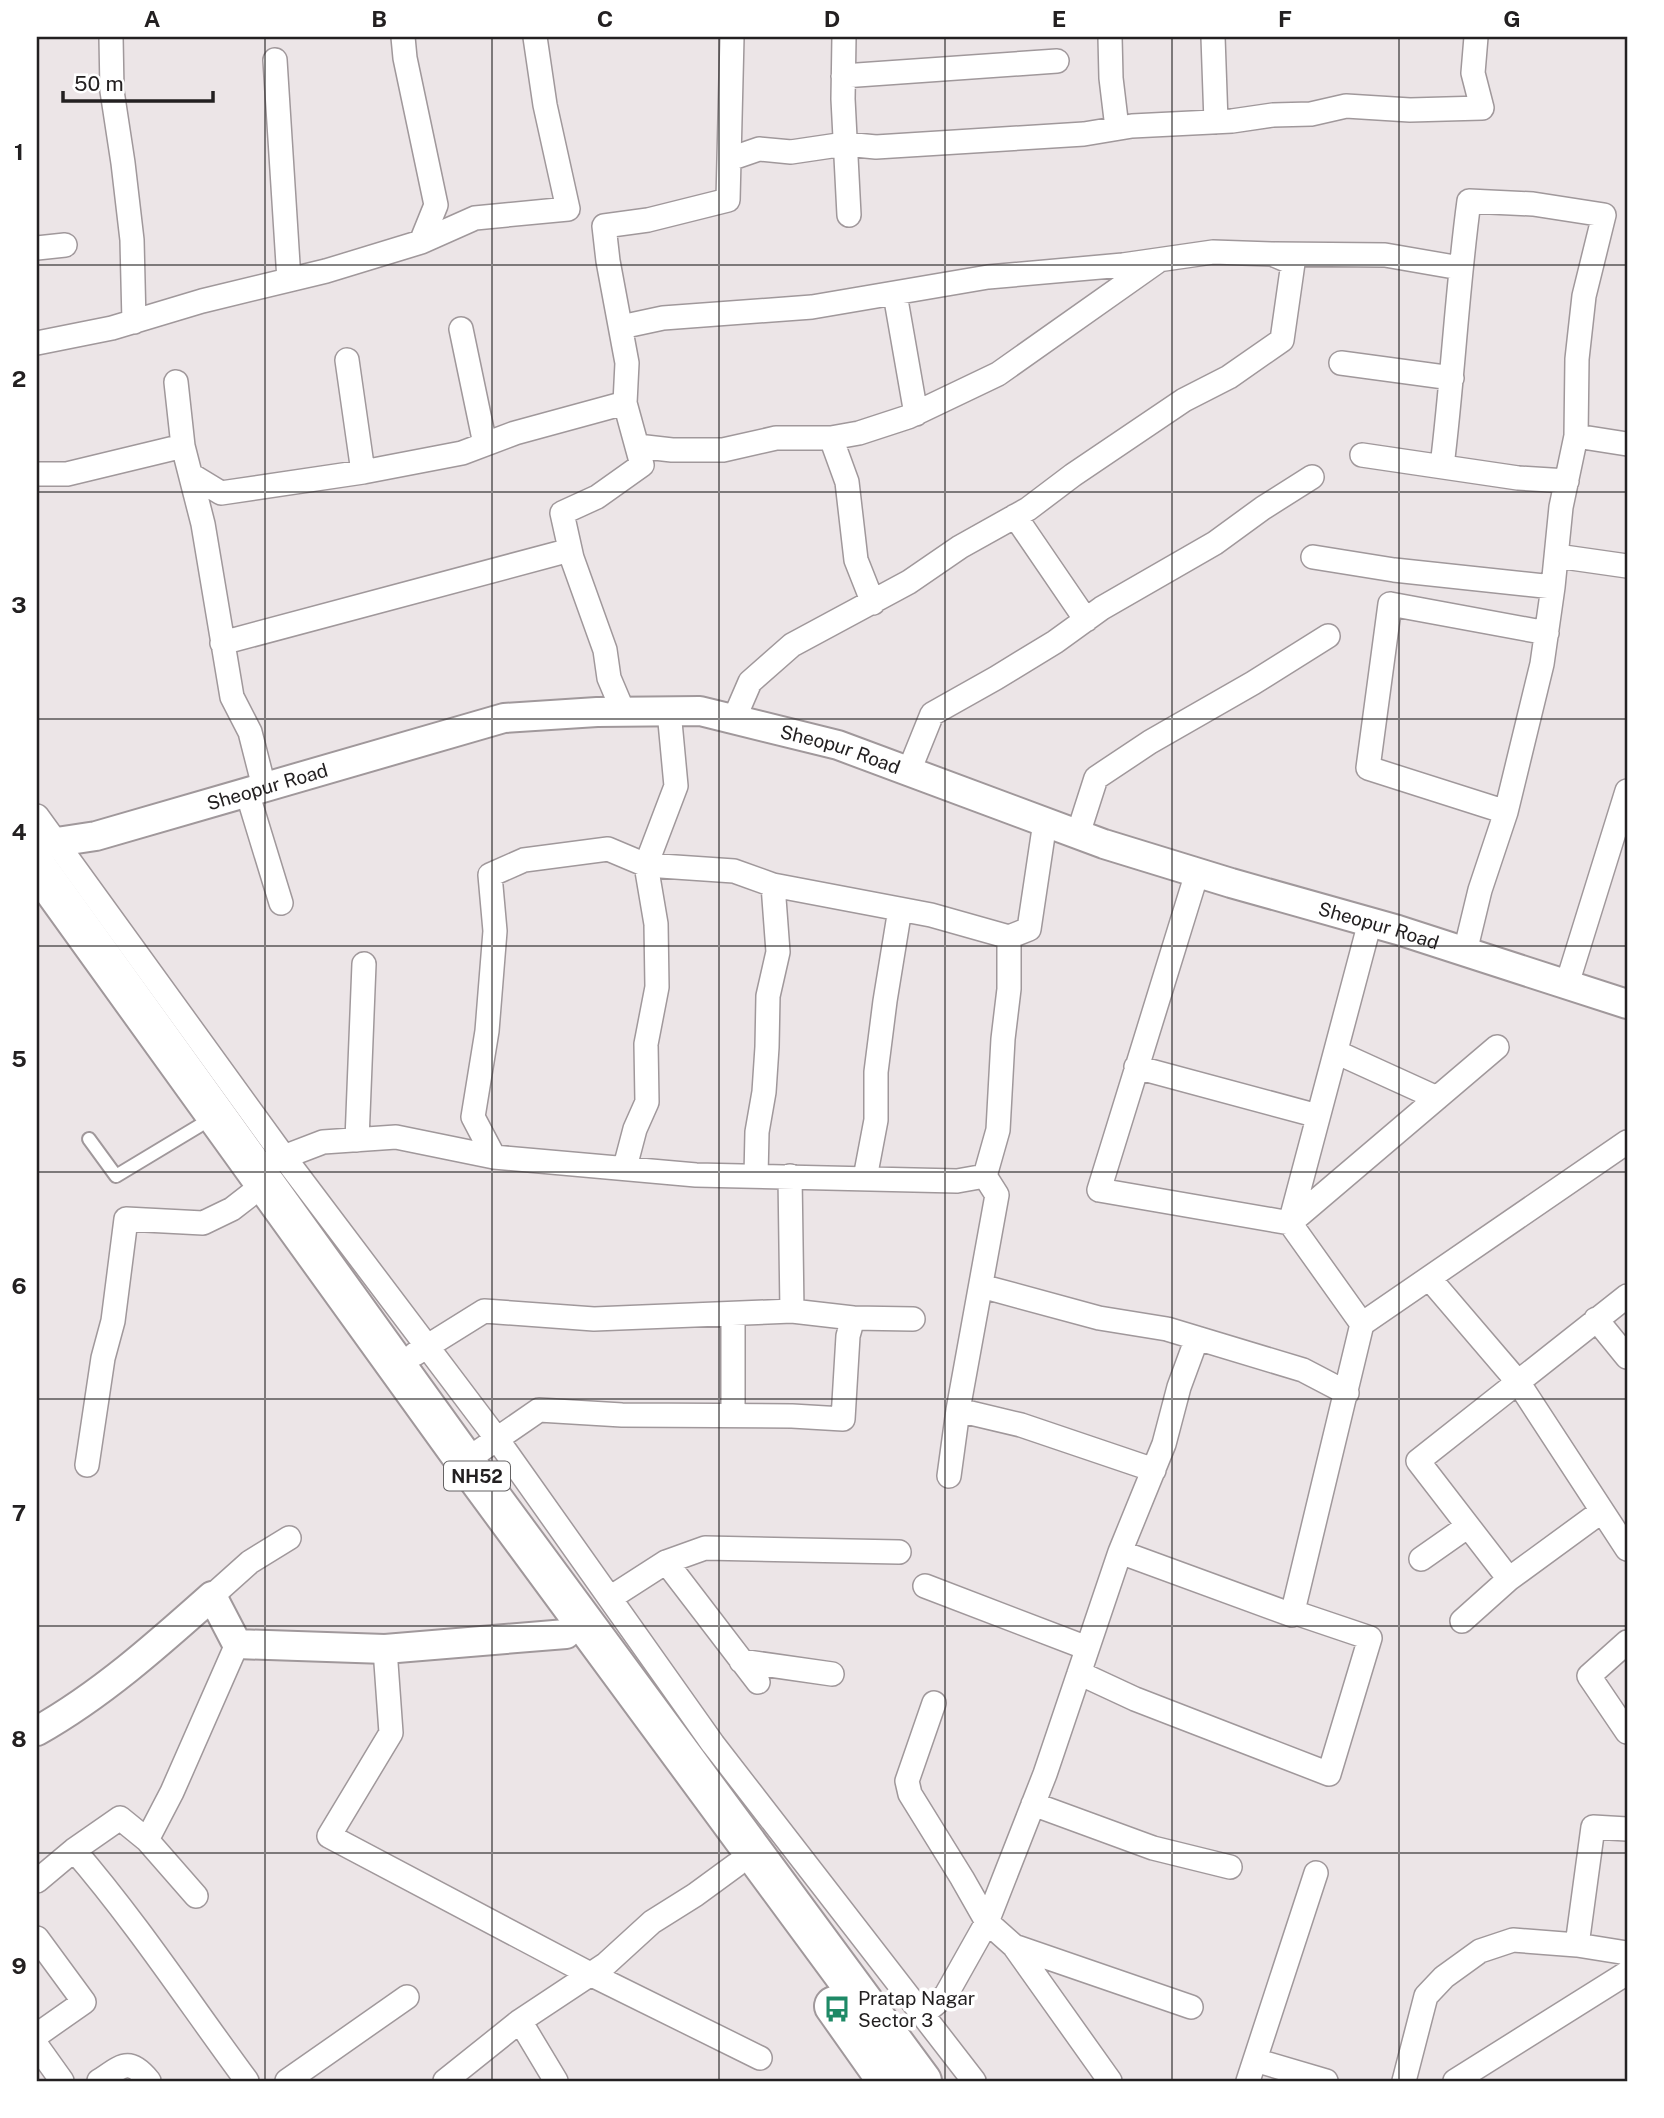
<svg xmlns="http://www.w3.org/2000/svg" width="1664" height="2118" font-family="'Public Sans',sans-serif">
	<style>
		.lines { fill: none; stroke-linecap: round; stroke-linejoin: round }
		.service-casing { stroke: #a0989b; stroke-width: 16 }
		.minor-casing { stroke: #a0989b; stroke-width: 26 }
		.tertiary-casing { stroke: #a0989b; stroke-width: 32 }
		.trunk-casing { stroke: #a0989b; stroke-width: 42 }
		.service { stroke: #fff; stroke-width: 12 }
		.minor { stroke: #fff; stroke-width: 23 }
		.tertiary { stroke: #fff; stroke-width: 28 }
		.trunk { stroke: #fff; stroke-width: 38 }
		.grid { fill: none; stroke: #232021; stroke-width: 2; stroke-opacity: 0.55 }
		.labels { text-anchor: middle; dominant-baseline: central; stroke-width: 7; stroke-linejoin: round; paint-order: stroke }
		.shield { fill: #fff; stroke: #656364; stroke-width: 2 }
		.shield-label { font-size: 18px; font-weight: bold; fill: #232021 }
		.street-label { font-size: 19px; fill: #232021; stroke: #fff }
		.poi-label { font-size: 19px; fill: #232021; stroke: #fff; text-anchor: start }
		.neatline { fill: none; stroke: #232021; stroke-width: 2.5 }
		.grid-label { font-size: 23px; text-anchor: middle; font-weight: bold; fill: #232021 }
	</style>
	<rect width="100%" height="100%" fill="#ece5e7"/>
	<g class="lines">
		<g class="service-casing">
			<path id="service" d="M89,1139L116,1176L199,1126"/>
		</g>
		<g class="minor-casing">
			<path id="minor" d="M111,37L112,91L123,163L132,240L134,322
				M403,37L405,58L436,205L421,242
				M844,37L843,99L849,215
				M1110,37L1111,78L1117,128
				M1213,37L1216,122
				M275,60L289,280
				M843,76L1057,61
				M730,159L759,149L791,152L845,144L876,147L1084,134L1132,126L1232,121L1273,115L1311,114L1346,106L1410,110L1482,108L1473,73L1476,37
				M37,248L65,245
				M1275,254L1385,255L1460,268
				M895,294L916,414
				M621,327L663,318L812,307L988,277L1123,265L1213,252L1272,254L1293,263L1282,340L1229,377L1184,400L1073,475L1028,509L960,547L909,582L792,645L750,682L734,719
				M461,329L485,444
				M37,343L112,328L202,301L326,271L421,242L475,218L568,209L545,105L535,37
				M347,360L363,472
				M1341,363L1452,378
				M176,382L183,446
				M625,403L627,363L608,261L604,226L648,220L728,200L732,37
				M1576,436L1627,444
				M831,438L847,482L856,560L873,603
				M637,446L672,450H723L776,438H831L859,433L908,417L998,374L1158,261
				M1362,455L1518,478L1567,481
				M1442,466C1453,378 1457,289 1469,201L1533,204L1604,215L1584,296L1577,359L1576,436L1561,507L1553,587L1542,664L1506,812L1480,890L1465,952
				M37,474H67L183,446L203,524L232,697L250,732L264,787
				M193,476L221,493L363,472L462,453L515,433L625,403L642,465L597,497L562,513L572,558L605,650L609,678L623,711
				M1015,516L1086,620
				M1557,556L1627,566
				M1313,557L1394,570L1553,587
				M222,643L570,550
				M909,771L932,714L996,678L1055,642L1102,608L1215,543L1263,508L1312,477
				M247,792L281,903
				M1506,812L1368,768L1390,604L1547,633
				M37,816L284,1157L497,1439L713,1744L974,2081
				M1078,834L1096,778L1150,742L1253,683L1328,636
				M1197,873L1099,1190L1290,1223L1370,922
				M1009,937L1029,929L1045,822
				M1567,984L1627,791
				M1336,1052L1437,1098
				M1136,1067L1318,1116
				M357,1140L364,964
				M625,1167L635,1129L647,1102L646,1044L657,987L656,924L646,865L676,786L669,711
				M255,1168L323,1142L396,1137L494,1157L696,1175L957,1181L985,1176L998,1130L1003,1039L1009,989V937L931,915L773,885L734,871L646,865L608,849L524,860L490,875L495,931L487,1031L473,1117L494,1157
				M756,1176L757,1132L764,1092L767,1047L768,996L778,952L773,885
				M790,1176L792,1311
				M865,1178L876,1120V1072L885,1001L900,909
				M1429,1278L1518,1382L1627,1549
				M981,1286L1099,1318L1167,1329L1303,1370L1347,1393
				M733,1314V1415
				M1596,1319L1627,1357
				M1362,1324L1290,1223L1497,1047
				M415,1354L484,1311L594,1319L792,1311L853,1318
				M958,1410L1021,1425L1154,1470
				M465,1461L539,1410L622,1415L792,1416L843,1419L848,1336L853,1318L913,1319
				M87,1465L103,1358L113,1321L126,1219L203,1223L232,1209L250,1195
				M949,1476L958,1410L997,1195L985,1176
				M1602,1511L1509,1579L1418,1461L1627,1296
				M1120,1552L1164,1444L1179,1387L1197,1338
				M1421,1559L1468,1526
				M666,1562L758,1682
				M925,1586L1087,1648
				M212,1596L250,1562L289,1538
				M610,1598L666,1562L705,1548L899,1552
				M1462,1621L1509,1579
				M1627,1642L1589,1676L1627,1732
				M385,1649L391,1733L329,1836L590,1974L760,2058
				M741,1661L832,1674
				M1079,1673L1135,1699L1329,1774L1370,1638L1293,1612
				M934,1703L907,1781L910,1794L962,1878L987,1922L1014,1946L1191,2007
				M1033,1804L1153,1848L1230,1867
				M147,1840L196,1896
				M74,1850C137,1923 190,2004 247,2081
				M37,1881L74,1850L120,1818L147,1840L172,1792L237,1644
				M37,1938L84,2002L37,2035
				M1577,1945L1627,1953
				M1014,1946L1110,2081
				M922,2015L946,1995L987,1922L1045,1774L1120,1552L1292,1615L1362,1324L1627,1142
				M520,2021L556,2081
				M37,2046L62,2081
				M1255,2060L1326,2081
				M99,2081C122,2066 129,2056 149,2081
				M287,2081L407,1997
				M445,2081L520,2021L606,1964L652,1922L695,1895L736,1865
				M1248,2081L1316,1873
				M1404,2081L1426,1996L1444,1977L1480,1951L1513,1940L1577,1945L1593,1827L1627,1829
				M1455,2081L1627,1973"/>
		</g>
		<g class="tertiary-casing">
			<g id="tertiary">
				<path id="s1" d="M37,845L96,836L504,718L597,712L700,711L838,745L1104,844L1231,883L1398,930L1627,1004"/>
				<path d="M37,1731C101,1695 157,1645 212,1596L237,1644L385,1649L566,1634"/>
			</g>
		</g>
		<g class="trunk-casing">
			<path id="trunk" d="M37,867L465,1461L922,2081
				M834,2006L887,2081"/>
		</g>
		<use href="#service" class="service"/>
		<use href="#minor" class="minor"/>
		<use href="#tertiary" class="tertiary"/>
		<use href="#trunk" class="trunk"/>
	</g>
	<path class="grid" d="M265,37V2081M492,37V2081M719,37V2081M945,37V2081M1172,37V2081M1399,37V2081M37,265H1627M37,492H1627M37,719H1627M37,946H1627M37,1172H1627M37,1399H1627M37,1626H1627M37,1853H1627"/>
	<defs>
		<g id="bus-bare" transform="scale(2.1)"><path d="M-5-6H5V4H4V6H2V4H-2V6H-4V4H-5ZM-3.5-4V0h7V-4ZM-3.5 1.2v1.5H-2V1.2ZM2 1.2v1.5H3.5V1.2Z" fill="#1e8966" stroke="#fff" stroke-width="2.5" paint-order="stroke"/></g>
	</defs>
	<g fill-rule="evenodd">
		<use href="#bus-bare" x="837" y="2009"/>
	</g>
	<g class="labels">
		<rect class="shield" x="444" y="1461.5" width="66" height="29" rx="5"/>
		<g class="shield-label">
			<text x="477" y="1476">NH52</text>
		</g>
		<g class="street-label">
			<text stroke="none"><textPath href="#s1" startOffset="826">Sheopur Road</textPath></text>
			<text stroke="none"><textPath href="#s1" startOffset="238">Sheopur Road</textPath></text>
			<text stroke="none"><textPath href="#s1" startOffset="1393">Sheopur Road</textPath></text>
		</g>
		<g class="poi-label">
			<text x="858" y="1998">Pratap Nagar<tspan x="858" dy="22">Sector 3</tspan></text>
		</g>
	</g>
	<rect width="1664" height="2118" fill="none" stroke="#ffffff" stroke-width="77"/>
	<path d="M63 91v10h150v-10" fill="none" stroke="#232021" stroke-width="3.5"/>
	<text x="74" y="91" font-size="21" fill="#232021" stroke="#ffffff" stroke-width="5" paint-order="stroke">50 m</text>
	<rect x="38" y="38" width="1588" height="2042" class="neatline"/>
	<g class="grid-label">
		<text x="152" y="27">A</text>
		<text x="379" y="27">B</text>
		<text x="605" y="27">C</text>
		<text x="832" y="27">D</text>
		<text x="1059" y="27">E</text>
		<text x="1285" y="27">F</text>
		<text x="1512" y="27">G</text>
		<text x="19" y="160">1</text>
		<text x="19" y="387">2</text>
		<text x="19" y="613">3</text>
		<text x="19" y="840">4</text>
		<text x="19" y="1067">5</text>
		<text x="19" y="1294">6</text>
		<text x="19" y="1521">7</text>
		<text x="19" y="1747">8</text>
		<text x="19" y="1974">9</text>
	</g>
</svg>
